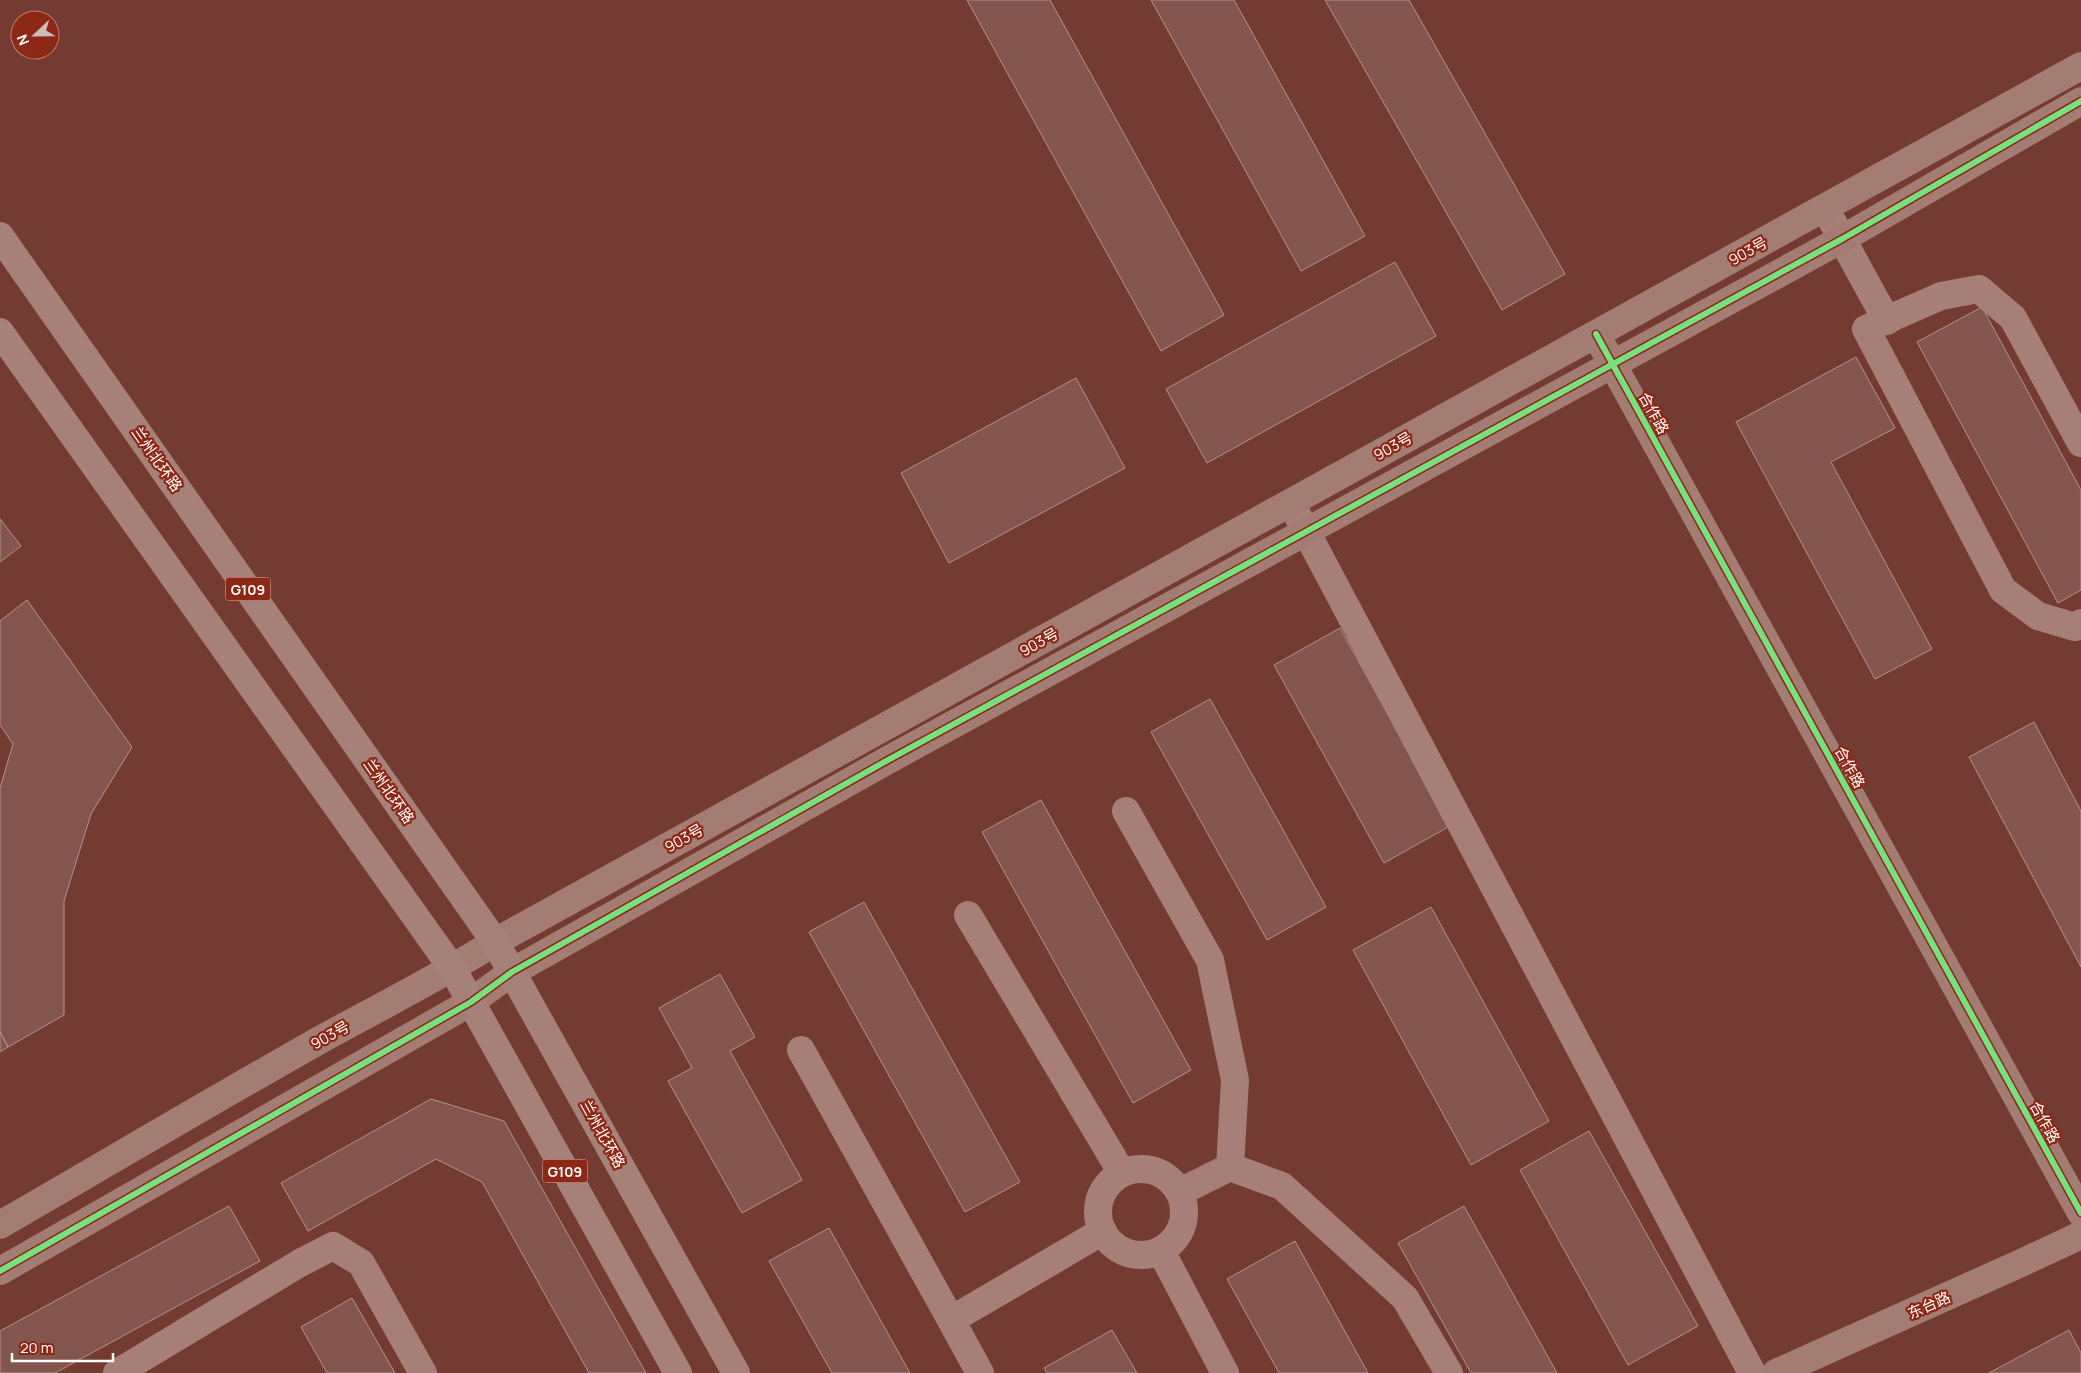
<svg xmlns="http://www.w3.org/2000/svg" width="2081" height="1373" font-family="Manrope,'Noto Sans SC',sans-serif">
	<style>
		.building { fill: #82554e; stroke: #b4928d }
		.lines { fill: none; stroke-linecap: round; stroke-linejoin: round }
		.street { stroke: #a68078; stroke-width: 28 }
		.secondary { stroke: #a37c74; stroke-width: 28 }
		.highway { stroke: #a6817a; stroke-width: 28 }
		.cycleway-casing { stroke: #8e2816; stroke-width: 9 }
		.cycleway { stroke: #77e17e; stroke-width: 6 }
		.labels { text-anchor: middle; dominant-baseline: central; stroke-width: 4.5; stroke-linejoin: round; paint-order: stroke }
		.shield { fill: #8e2816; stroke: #ddbeb9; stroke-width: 1 }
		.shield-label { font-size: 14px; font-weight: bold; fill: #fff }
		.street-label { font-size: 15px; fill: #fff; stroke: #8e2816 }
	</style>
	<rect width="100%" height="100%" fill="#733b31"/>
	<path class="building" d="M967,0H1050L1224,315L1161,351Z
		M1151,0H1234L1365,236L1301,271Z
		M1325,0H1409L1565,274L1502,310Z
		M1395,262L1436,336L1207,463L1166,389Z
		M1982,307L2081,490V590L2058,603L1917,342Z
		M1856,357L1895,428L1831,462L1932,649L1875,679L1736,422Z
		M1076,378L1125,468L949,563L901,473Z
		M0,519L21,546L0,562Z
		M27,600L132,747L91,814L64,901V1015L8,1047L0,1032V788L13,744L0,725V621Z
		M1340,628L1450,826L1384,863L1274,665Z
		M1210,699L1326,907L1267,940L1151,732Z
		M2034,722L2081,811V967L1969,757Z
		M1041,800L1191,1070L1133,1103L982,832Z
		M864,902L1020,1182L965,1212L809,932Z
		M1431,907L1549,1121L1471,1165L1353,950Z
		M720,974L755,1037L730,1051L802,1180L742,1213L668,1081L692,1068L659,1008Z
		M0,1032L8,1047L0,1052Z
		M431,1099L504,1121L646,1373H589L482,1182L436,1159L308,1231L281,1183Z
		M1589,1131L1698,1326L1628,1365L1520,1170Z
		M229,1206L260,1261L55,1373H0V1331Z
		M1464,1206L1557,1373H1471L1398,1243Z
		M829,1228L910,1373H832L769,1261Z
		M1295,1241L1368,1373H1279L1227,1279Z
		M352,1298L395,1373H327L301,1327Z
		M1112,1330L1137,1373H1047L1044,1368Z
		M2069,1330L2081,1353V1373H1989Z"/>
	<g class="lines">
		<path class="street" d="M1825,208L1887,321
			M2081,443L2013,318L1979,289L1941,296L1866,329L2003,590L2038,616L2075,627L2081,623
			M1291,503L1752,1373
			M1126,811L1210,960L1235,1080L1230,1167L1282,1186L1405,1298L1449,1373
			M968,915L1122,1173
			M801,1050L951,1320
			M1098 1212a43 43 0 1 1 86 0a43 43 0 1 1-86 0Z
			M1180,1192L1230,1167
			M1161,1251L1225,1373
			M117,1373L300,1263L333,1246L361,1263L423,1373
			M980,1373L951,1320L1103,1231"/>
		<path class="secondary" d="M1603,347L2081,1213
			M0,1225C109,1162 217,1098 327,1036C384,1005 441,976 495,942L2081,66
			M0,1271L471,1002L512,972L888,760L1842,239L2081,101
			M1776,1373L2019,1264L2081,1235"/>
		<path class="highway" d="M0,236L495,942L736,1373
			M0,332L452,968L678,1373"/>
		<g class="cycleway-casing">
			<path id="cycleway" d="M1596,334L2081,1213
				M0,1271L471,1002L512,972L888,760L1842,239L2081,101"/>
		</g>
		<use href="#cycleway" class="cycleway"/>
	</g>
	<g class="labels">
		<g class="shield">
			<rect x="225.5" y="577.5" width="45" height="23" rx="4"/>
			<rect x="542.5" y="1159.5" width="45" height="23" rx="4"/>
		</g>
		<g class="shield-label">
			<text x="248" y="589">G109</text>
			<text x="565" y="1171">G109</text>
		</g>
		<g class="street-label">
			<text transform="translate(1748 251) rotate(-29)">903号</text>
			<text transform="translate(1654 413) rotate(61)">合作路</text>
			<text transform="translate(1393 446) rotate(-29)">903号</text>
			<text transform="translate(157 459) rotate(55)">兰州北环路</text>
			<text transform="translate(1039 642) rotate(-29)">903号</text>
			<text transform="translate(1850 767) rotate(61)">合作路</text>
			<text transform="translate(389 791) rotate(55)">兰州北环路</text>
			<text transform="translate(684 838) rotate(-29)">903号</text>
			<text transform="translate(330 1035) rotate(-29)">903号</text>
			<text transform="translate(2045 1122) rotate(61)">合作路</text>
			<text transform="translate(603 1134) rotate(61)">兰州北环路</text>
			<text transform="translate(1929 1305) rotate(-24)">东台路</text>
		</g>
	</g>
	<g transform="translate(35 35) rotate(248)"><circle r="24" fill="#8e2816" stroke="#bb7e73"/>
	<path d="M0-4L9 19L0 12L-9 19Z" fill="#cebab7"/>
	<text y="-8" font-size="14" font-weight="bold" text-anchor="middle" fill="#ffffff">N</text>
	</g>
	<path d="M12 1353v8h101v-8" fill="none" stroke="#ffffff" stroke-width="2.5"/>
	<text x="20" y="1353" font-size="15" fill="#ffffff" stroke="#8e2816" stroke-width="4" paint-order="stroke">20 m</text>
</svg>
